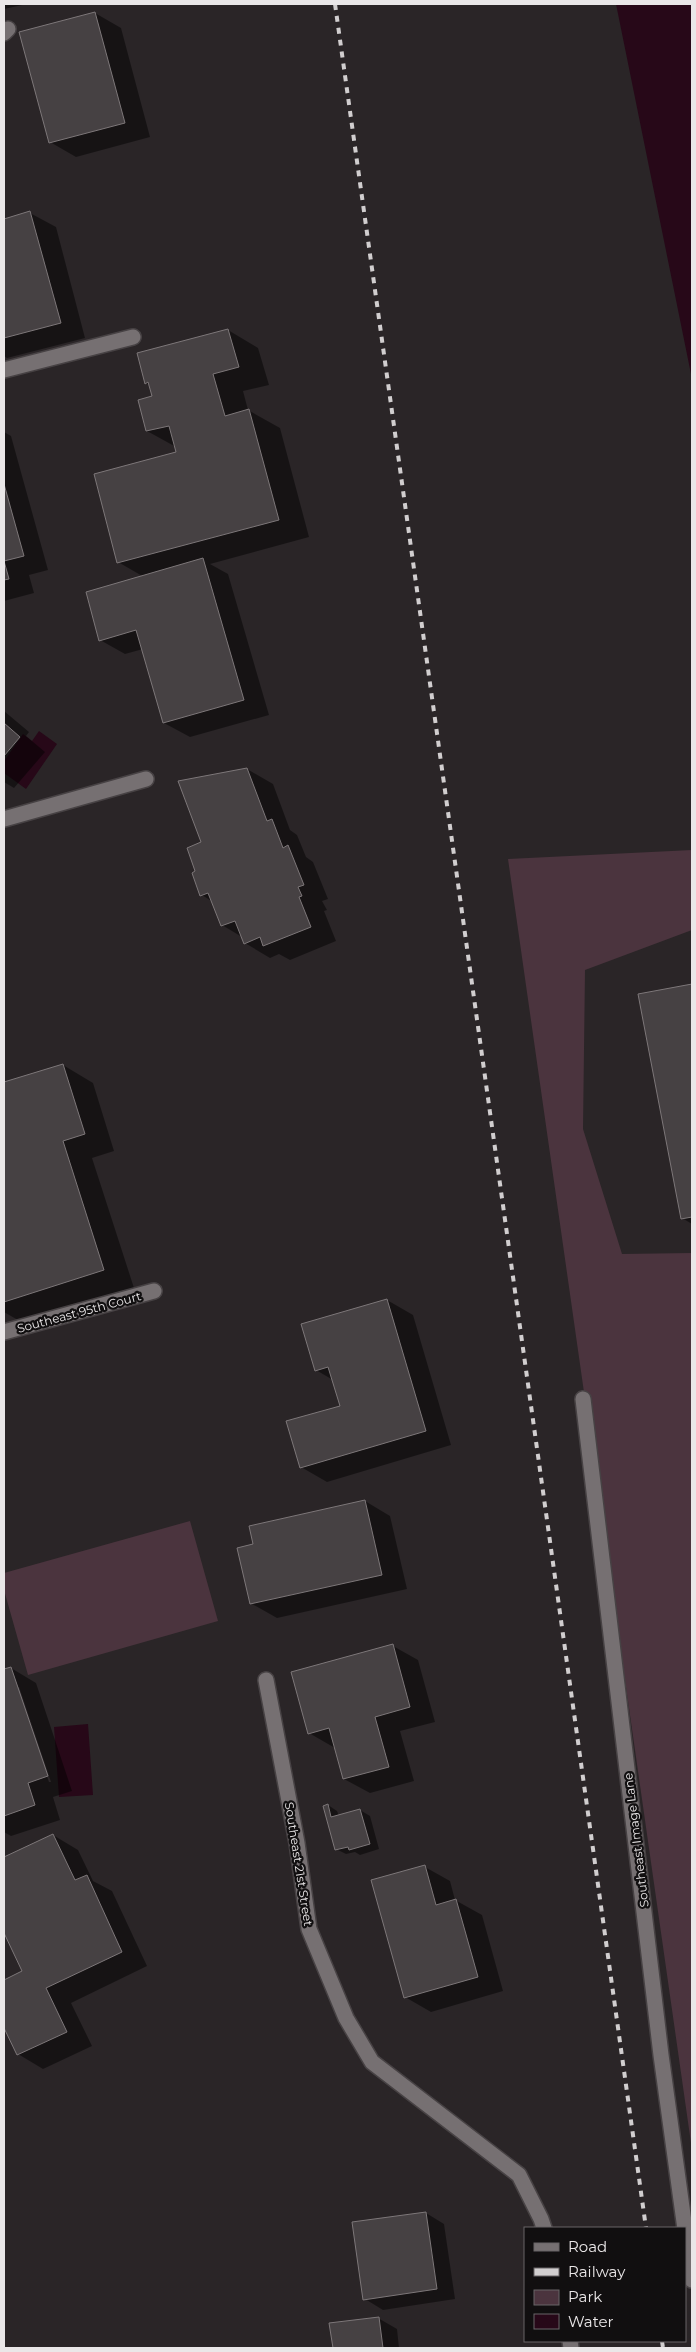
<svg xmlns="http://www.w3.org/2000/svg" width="696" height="2352" font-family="Montserrat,sans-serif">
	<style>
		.green { fill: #4b343e }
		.water { fill: #270818 }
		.shadow { fill: #0007; fill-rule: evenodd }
		.building { fill: #464143; stroke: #7d7779 }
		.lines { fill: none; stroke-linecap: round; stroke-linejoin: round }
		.minor-casing { stroke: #474244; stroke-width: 18 }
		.minor { stroke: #767072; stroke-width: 15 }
		.rail { stroke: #d1cecf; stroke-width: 4; stroke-dasharray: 6 6; stroke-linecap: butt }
		.labels { text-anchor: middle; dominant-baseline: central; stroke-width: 4.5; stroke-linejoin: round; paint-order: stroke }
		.street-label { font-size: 12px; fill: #eae7e8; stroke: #110f10 }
	</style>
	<rect width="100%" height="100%" fill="#2a2527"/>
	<path class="green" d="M692,850V930L585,970L583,1129L622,1254L692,1253V2150L508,859Z
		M190,1521L218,1621L28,1675L4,1590V1573Z"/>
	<path class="water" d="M616,4H692V379Z
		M39,731L57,744L26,789L4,773V761L23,734L32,741Z
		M88,1724L93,1795L59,1797L54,1727Z"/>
	<path class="shadow" d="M4,4H27L4,9Z
		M95,13L121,28L150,137L76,157L50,142Z
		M30,213L56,227L85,338L7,358L4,356V220Z
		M228,330L258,348L269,385L243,391L248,410L280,428L309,537L210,564L228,574L269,715L190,737L164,723L143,649L125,654L100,640L144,577L118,562L177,453L176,447L147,431L153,397L149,385L146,383Z
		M4,432L11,436L48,570L29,575L34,593L4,601Z
		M4,711L29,732L26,736L45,752L14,788L4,782Z
		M247,769L273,784L290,830L297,835L306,857L313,862L328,899L322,901L327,910L324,911L336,941L290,960L279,954L270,958L245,943L242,937L222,925L213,902L202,895L197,872L203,842Z
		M692,986V1224L682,1218L640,995Z
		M63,1065L93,1083L114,1151L92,1158L134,1288L23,1323L4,1312V1084Z
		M387,1300L413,1315L451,1445L327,1482L301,1467L341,1407L333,1380L316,1370Z
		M365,1501L390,1516L407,1589L277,1618L252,1604L254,1545Z
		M393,1646L418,1660L435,1722L400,1731L414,1781L370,1793L344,1779L335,1748L309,1733Z
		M11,1668L36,1683L72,1791L53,1797L60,1820L11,1836L4,1832V1670ZM16,1687H19L51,1782H49Z
		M328,1805L337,1811L339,1816L360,1810L370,1816L379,1849L360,1855L355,1852L346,1854L336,1849Z
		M53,1835L78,1850L93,1881L112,1891L147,1966L71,2003L92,2046L43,2069L18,2054L4,2025V1981L23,1972L4,1930V1858Z
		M425,1867L450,1881L455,1900L482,1915L503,1991L431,2012L405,1997Z
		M426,2213L444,2224L455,2299L383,2310L365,2299Z
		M378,2318L397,2329L399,2348H334L331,2324Z"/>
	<path class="building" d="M95,12L125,123L49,143L19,32Z
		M30,211L61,323L4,338V219Z
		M228,329L239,367L213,374L225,416L249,409L279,520L117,563L94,474L176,452L169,426L146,431L138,400L152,396L148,382L145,384L137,353Z
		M4,484L24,556L4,561L9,579L4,580Z
		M203,558L244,700L163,723L136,630L99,641L86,592Z
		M4,723L20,737L4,756Z
		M247,768L267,821L272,819L283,848L288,845L304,885L298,887L302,896L299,897L311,927L263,946L260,937L244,944L235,921L221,926L208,893L200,896L192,873L195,871L187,848L201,842L178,781Z
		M692,984V1217L681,1219L638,994Z
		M63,1064L85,1134L63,1141L104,1270L4,1302V1082Z
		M387,1299L426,1431L300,1468L286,1421L340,1406L328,1367L315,1371L301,1324Z
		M365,1500L382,1575L250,1604L237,1548L253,1544L249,1526Z
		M393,1644L410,1707L375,1717L389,1767L343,1779L329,1728L308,1734L291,1672Z
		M11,1667L48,1776L28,1783L35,1805L4,1816V1669Z
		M328,1804L331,1817L360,1809L370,1844L349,1850L348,1847L335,1850L323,1806Z
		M53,1834L75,1880L87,1875L122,1952L46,1988L67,2032L17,2055L4,2028V1980L22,1971L4,1933V1857Z
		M425,1865L436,1905L456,1899L478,1977L404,1998L371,1880Z
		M426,2212L437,2289L363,2300L352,2222Z
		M379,2317L383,2348H333L329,2323Z"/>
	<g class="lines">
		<g class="minor-casing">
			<path id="minor" d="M4,33L8,29
				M4,370L133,337
				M4,819L146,779
				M4,1332L154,1291
				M583,1399L661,2055L692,2280
				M266,1680L297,1843L309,1929L346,2018L372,2062L519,2175L541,2219L544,2228
				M570,2341L571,2348"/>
		</g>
		<use href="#minor" class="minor"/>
		<path class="rail" d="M335,4L646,2228
			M662,2341L663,2348"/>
	</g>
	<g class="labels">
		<g class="street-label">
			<text transform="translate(79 1312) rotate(-15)">Southeast 95th Court</text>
			<text transform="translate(636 1840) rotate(-97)">Southeast Image Lane</text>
			<text transform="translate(299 1864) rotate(81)">Southeast 21st Street</text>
		</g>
	</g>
	<rect width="696" height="2352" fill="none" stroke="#eae7e8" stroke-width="10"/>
	<rect x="524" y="2227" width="162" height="115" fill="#110f10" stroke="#686566"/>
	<rect x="534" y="2243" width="25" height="8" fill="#767072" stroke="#686566"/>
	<text x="568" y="2252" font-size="15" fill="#eae7e8">Road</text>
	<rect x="534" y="2268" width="25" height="8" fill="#d1cecf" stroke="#686566"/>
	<text x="568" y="2277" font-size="15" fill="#eae7e8">Railway</text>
	<rect x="534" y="2290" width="25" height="15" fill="#4b343e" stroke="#686566"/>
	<text x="568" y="2302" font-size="15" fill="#eae7e8">Park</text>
	<rect x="534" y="2314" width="25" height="15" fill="#270818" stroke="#686566"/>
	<text x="568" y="2327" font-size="15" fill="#eae7e8">Water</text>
</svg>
